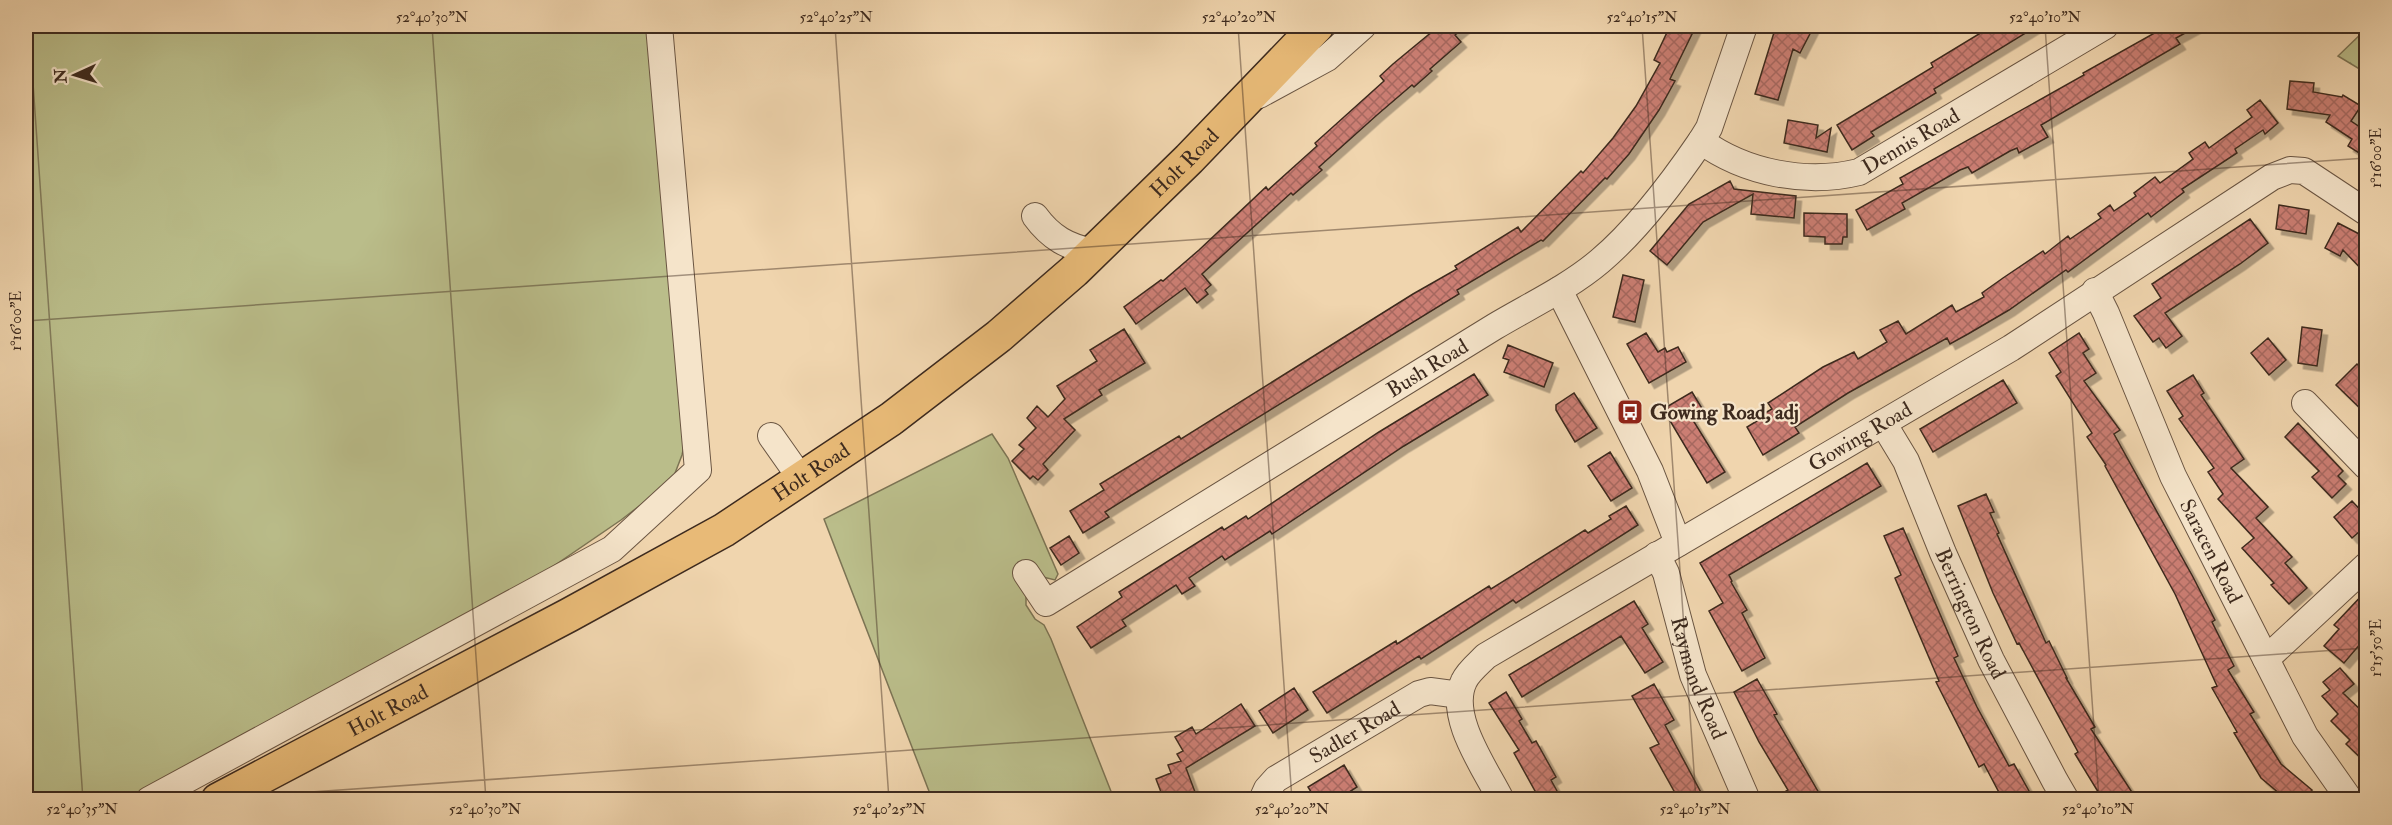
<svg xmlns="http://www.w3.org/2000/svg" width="2392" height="825" font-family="'IM FELL Double Pica',serif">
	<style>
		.green { fill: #babd8a; stroke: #7c7454; stroke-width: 1.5 }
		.forest { fill: url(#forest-firs); stroke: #7c7454; stroke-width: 1.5 }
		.building { fill: url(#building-cross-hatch); stroke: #3d2a1e; stroke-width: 1.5; filter: url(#shadow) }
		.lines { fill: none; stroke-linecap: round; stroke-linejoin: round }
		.minor-casing { stroke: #6a5542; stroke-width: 28 }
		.highway-casing { stroke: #3d2a1e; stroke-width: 36 }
		.minor { stroke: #f5e4ca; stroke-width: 26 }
		.highway { stroke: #e8ba77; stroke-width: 33 }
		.ticks { fill: none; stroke: #3d2a1e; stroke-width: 1.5; stroke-opacity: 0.45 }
		.labels { text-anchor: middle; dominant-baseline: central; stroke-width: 4.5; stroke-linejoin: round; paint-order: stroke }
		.street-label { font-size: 21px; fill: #3d2a1e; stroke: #f5e4ca }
		.poi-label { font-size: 21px; font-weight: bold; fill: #3d2a1e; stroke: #f5e4ca; text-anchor: start }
		.neatline { fill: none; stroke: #3d2a1e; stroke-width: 2 }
		.ticks-label { font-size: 15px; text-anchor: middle; fill: #3d2a1e }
	</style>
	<defs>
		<pattern id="forest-firs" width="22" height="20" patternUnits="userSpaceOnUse" patternTransform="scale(1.5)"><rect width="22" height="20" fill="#babd8a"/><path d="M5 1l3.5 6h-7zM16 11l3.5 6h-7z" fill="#989a70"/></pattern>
		<pattern id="building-cross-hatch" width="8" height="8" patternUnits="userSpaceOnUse" patternTransform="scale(1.5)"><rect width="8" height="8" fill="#cb7e73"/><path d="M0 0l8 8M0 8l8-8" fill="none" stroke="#a6675e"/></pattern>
		<filter id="shadow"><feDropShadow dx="5.5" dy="5.5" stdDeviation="0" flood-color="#0004"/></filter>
	</defs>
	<rect width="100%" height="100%" fill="#f0d5ae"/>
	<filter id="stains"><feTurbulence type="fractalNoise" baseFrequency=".00333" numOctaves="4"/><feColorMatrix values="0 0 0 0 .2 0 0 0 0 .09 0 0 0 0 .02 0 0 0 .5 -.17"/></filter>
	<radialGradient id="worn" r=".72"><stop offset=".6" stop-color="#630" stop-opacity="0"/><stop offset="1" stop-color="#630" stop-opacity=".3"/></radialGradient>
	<path class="green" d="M26,26H653L688,429L682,455L672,481L621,520L517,591L138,799H26Z
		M992,434L1008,458L1058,574L1055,580L1039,576L1032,565L1014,577L1026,595V605L1035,619L1044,625L1051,639L1114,799H932L824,519Z"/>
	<path class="forest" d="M2366,29V73L2338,56Z"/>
	<path class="building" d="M1439,26H1466L1455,35L1461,42L1430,69L1432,71L1414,87L1412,85L1377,115L1319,167L1322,170L1293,195L1291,193L1202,274L1211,285L1205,290L1208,294L1197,303L1185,288L1136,324L1124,307L1161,280L1163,281L1199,250L1266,187L1268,190L1317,146L1315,143L1384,81L1380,76L1393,64Z
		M1670,26H1696L1670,79L1675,81L1659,110L1629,154L1607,179L1605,178L1543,241L1541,240L1457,290L1459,294L1132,495L1105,512L1109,517L1083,533L1070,511L1104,490L1100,484L1179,436L1181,439L1413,294L1457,269L1455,266L1518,227L1521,232L1581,171L1583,173L1613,138L1636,106L1660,63L1654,60Z
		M1776,26H1814L1800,53L1793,49L1778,100L1755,94Z
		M1992,26H2037L1934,89L1936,93L1871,132L1874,136L1852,150L1837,125L1933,67L1931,63Z
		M2167,26H2198L2176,38L2180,44L2041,125L2048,137L2019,153L2017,148L2010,151L1972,173L1968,167L1960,170L1902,203L1905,209L1867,230L1856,210L1903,184L1900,178L2084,75L2083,73Z
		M2290,81L2314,83L2313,92L2342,97L2343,95L2361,106L2351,121L2360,127L2367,117V158L2348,146L2352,139L2326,122L2330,115L2287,109Z
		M2260,100L2278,123L2265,134L2263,130L2235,149L2237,153L2182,189L2184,192L2151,217L2148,213L2068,272L2066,270L2009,310L1968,334L1950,344L1947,338L1848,393L1795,427L1799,433L1763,455L1747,427L1757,421L1755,419L1772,409L1768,403L1823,367L1854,352L1858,359L1887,342L1880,330L1898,321L1906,334L1952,305L1956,312L1984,297L1982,293L2003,278L2043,251L2045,254L2068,236L2070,239L2101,218L2098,214L2110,205L2114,211L2136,196L2134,193L2155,177L2160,183L2193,159L2189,153L2205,142L2209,148L2252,117L2247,110Z
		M1788,120L1818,125L1816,138L1831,128L1827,152L1784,143Z
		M1730,181L1734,189L1796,196L1794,218L1751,214L1753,194L1703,222L1667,265L1650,251L1689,204Z
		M2279,205L2309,210L2306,234L2276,229Z
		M1804,213L1847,214V237H1843L1842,244H1825V237L1804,236Z
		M2250,219L2268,243L2240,264L2165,313L2182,336L2166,348L2159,338L2153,342L2134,316L2161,298L2152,284Z
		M2338,223L2367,238V275L2343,250L2340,256L2325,248Z
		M1623,275L1644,280L1635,322L1613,317Z
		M2302,327L2322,330L2317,366L2298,363Z
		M1124,329L1145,363L1099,390L1102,395L1064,419L1075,430L1043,464L1048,470L1038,480L1033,476L1030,479L1012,461L1024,449L1019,445L1036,428L1027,418L1037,406L1048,417L1065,399L1057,386L1097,361L1090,350Z
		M1646,333L1658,352L1665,348L1667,352L1678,347L1686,362L1649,383L1627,344Z
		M2079,333L2089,349L2083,353L2096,373L2084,381L2120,430L2114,434L2193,577L2215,620L2212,622L2234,666L2228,670L2254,712L2250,714L2281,764L2312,790L2303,800L2286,799L2261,778L2234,733L2237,732L2212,688L2217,686L2175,594L2105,466L2106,465L2087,437L2092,433L2056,376L2061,372L2049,353Z
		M2268,338L2286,360L2269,375L2251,353Z
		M1508,345L1553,363L1544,387L1504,372L1509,360L1503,358Z
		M2357,364L2367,373V415L2336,385Z
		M1474,374L1488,395L1404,446L1272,534L1270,531L1225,560L1222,556L1189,578L1195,586L1182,594L1176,585L1122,620L1126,626L1091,648L1077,627L1122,597L1119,592L1222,527L1224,530L1246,516L1248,519L1379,432Z
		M2193,375L2204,393L2201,395L2244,459L2231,468L2268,507L2256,518L2292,557L2285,563L2307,588L2289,604L2271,585L2274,583L2242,548L2254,538L2218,499L2223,494L2208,472L2214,468L2179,419L2183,416L2167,391Z
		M2003,380L2017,403L1933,452L1920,429Z
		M1692,392L1703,410L1691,417L1725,472L1707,483L1663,409Z
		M1574,393L1597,428L1575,442L1556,410V405Z
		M2298,423L2343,471L2338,476L2346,484L2332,498L2312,477L2319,471L2285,437Z
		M1610,452L1632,488L1611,501L1588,466Z
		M1867,463L1881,486L1729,575L1732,581L1731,582L1747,610L1742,613L1765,658L1742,671L1709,611L1723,603L1700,563Z
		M1986,494L1994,512L1990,513L1999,533L1997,534L2046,643L2049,641L2067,678H2066L2095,727L2091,729L2137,800H2103L2075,754L2078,752L2019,643L2017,644L1993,593L1958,506Z
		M2352,501L2367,517V525L2352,538L2334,517Z
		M1626,506L1638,525L1516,603L1513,600L1421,659L1419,656L1327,713L1313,692L1396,641L1397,644L1489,586L1491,589L1585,530L1588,533L1611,519L1609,516Z
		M1903,528L1958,656L1954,658L1977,707L2009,766L2014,764L2034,800H2003L1984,764L1979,767L1936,682L1939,681L1895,578L1901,575L1884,536Z
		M1069,536L1079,553L1061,565L1050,548Z
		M2367,590V648L2361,643L2344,663L2324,646L2339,629L2334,625Z
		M1634,601L1648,624L1642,628L1663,662L1645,673L1621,636L1522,697L1509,675Z
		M2340,668L2354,684L2343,693L2367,716V764L2346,744L2350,740L2331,721L2338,714L2322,696L2330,690L2323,682Z
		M1757,679L1777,714L1774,715L1823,800H1772L1788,790L1759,742L1734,692Z
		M1654,684L1674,720L1665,725L1705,800H1679L1650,748L1659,744L1632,696Z
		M1294,688L1308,710L1273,733L1259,711Z
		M1506,692L1522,719L1519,721L1532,743L1536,741L1556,777L1551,780L1562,800H1540L1514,753L1519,750L1489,703Z
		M1241,704L1255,726L1186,768L1198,800H1164L1156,779L1171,773L1168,765L1181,761L1177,754L1183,751L1175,737L1192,727L1196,734Z
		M1344,765L1357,787L1337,800H1316L1308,787Z"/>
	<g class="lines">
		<g class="minor-casing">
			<g id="minor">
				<path d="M1259,95L1327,58L1363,26"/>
				<path id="s1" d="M1701,141C1745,173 1806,185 1859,172L2105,26"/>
				<path d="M1035,216C1051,238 1068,247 1093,252"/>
				<path d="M1559,290L1650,471L1678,543"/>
				<path id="s2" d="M2095,291L2106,313L2173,476L2305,736L2350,800"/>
				<path d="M2305,403L2366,466"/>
				<path id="s3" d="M1883,423L1906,461L1943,553L1991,660L2055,781L2066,800"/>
				<path d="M771,436L802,480"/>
				<path id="s4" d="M1657,555L1666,573L1693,675L1747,800"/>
				<path id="s5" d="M1026,573L1046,603L1494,327C1529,306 1568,288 1600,261C1638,229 1673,182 1701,141L1709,128L1744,26"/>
				<path d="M2266,659L2366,566"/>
				<path d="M149,800L612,549L698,470L659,26"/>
				<path id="s6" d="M1262,800L1267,789L1276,779L1419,694L1430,691L1460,695"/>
				<path id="s7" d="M1501,800C1485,768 1447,716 1464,681C1468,672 1478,664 1486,656L2011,348L2272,177L2290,170L2304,171L2366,212"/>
			</g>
		</g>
		<g class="highway-casing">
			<g id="highway">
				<path id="s8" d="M218,800L569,615L724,530L891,419L999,336L1074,271L1189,159L1317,26"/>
			</g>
		</g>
		<use href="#minor" class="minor"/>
		<use href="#highway" class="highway"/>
	</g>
	<path class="ticks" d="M29,26L83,800M432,26L486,800M835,26L889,800M1238,26L1292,800M1642,26L1696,800M2045,26L2099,800M26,321L2366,158M198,800L2366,648"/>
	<defs>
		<g id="bus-square" transform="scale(1.35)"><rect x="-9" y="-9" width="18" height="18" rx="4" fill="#8f2418" stroke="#f5e4ca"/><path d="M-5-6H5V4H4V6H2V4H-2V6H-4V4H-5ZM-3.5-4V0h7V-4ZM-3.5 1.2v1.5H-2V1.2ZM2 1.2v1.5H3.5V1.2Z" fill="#fff"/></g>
	</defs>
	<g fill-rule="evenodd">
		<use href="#bus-square" x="1630" y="412"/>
	</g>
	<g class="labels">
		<g class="street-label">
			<text stroke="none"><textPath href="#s1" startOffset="226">Dennis Road</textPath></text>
			<text stroke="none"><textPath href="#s8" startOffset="1164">Holt Road</textPath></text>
			<text stroke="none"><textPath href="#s5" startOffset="484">Bush Road</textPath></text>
			<text stroke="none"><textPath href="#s7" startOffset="596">Gowing Road</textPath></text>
			<text stroke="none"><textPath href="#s8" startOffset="678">Holt Road</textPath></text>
			<text stroke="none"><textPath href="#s2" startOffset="285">Saracen Road</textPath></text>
			<text stroke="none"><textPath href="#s3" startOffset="210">Berrington Road</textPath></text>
			<text stroke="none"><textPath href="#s4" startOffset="130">Raymond Road</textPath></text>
			<text stroke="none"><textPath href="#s8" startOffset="192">Holt Road</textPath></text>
			<text stroke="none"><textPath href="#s6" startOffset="117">Sadler Road</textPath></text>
		</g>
		<g class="poi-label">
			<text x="1650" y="412">Gowing Road, adj</text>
		</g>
	</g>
	<rect width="2392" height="825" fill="none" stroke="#f0d5ae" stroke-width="66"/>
	<g transform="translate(75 75) rotate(266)" stroke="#f5e4ca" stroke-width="4.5" paint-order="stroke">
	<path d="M0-4.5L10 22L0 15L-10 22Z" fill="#3d2a1e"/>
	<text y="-9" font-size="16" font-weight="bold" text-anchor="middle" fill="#3d2a1e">N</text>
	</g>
	<rect x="33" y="33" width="2326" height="759" class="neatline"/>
	<g class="ticks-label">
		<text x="432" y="22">52°40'30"N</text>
		<text x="836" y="22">52°40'25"N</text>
		<text x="1239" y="22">52°40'20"N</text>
		<text x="1642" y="22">52°40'15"N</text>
		<text x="2045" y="22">52°40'10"N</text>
		<text transform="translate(2376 158) rotate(-90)" y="5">1°16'00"E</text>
		<text transform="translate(16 321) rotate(-90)" y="5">1°16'00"E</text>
		<text transform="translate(2376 648) rotate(-90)" y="5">1°15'50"E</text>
		<text x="82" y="814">52°40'35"N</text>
		<text x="485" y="814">52°40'30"N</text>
		<text x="889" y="814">52°40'25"N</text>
		<text x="1292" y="814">52°40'20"N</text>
		<text x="1695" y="814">52°40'15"N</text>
		<text x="2098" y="814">52°40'10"N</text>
	</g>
	<rect width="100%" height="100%" filter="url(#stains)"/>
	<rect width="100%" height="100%" fill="url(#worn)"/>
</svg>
